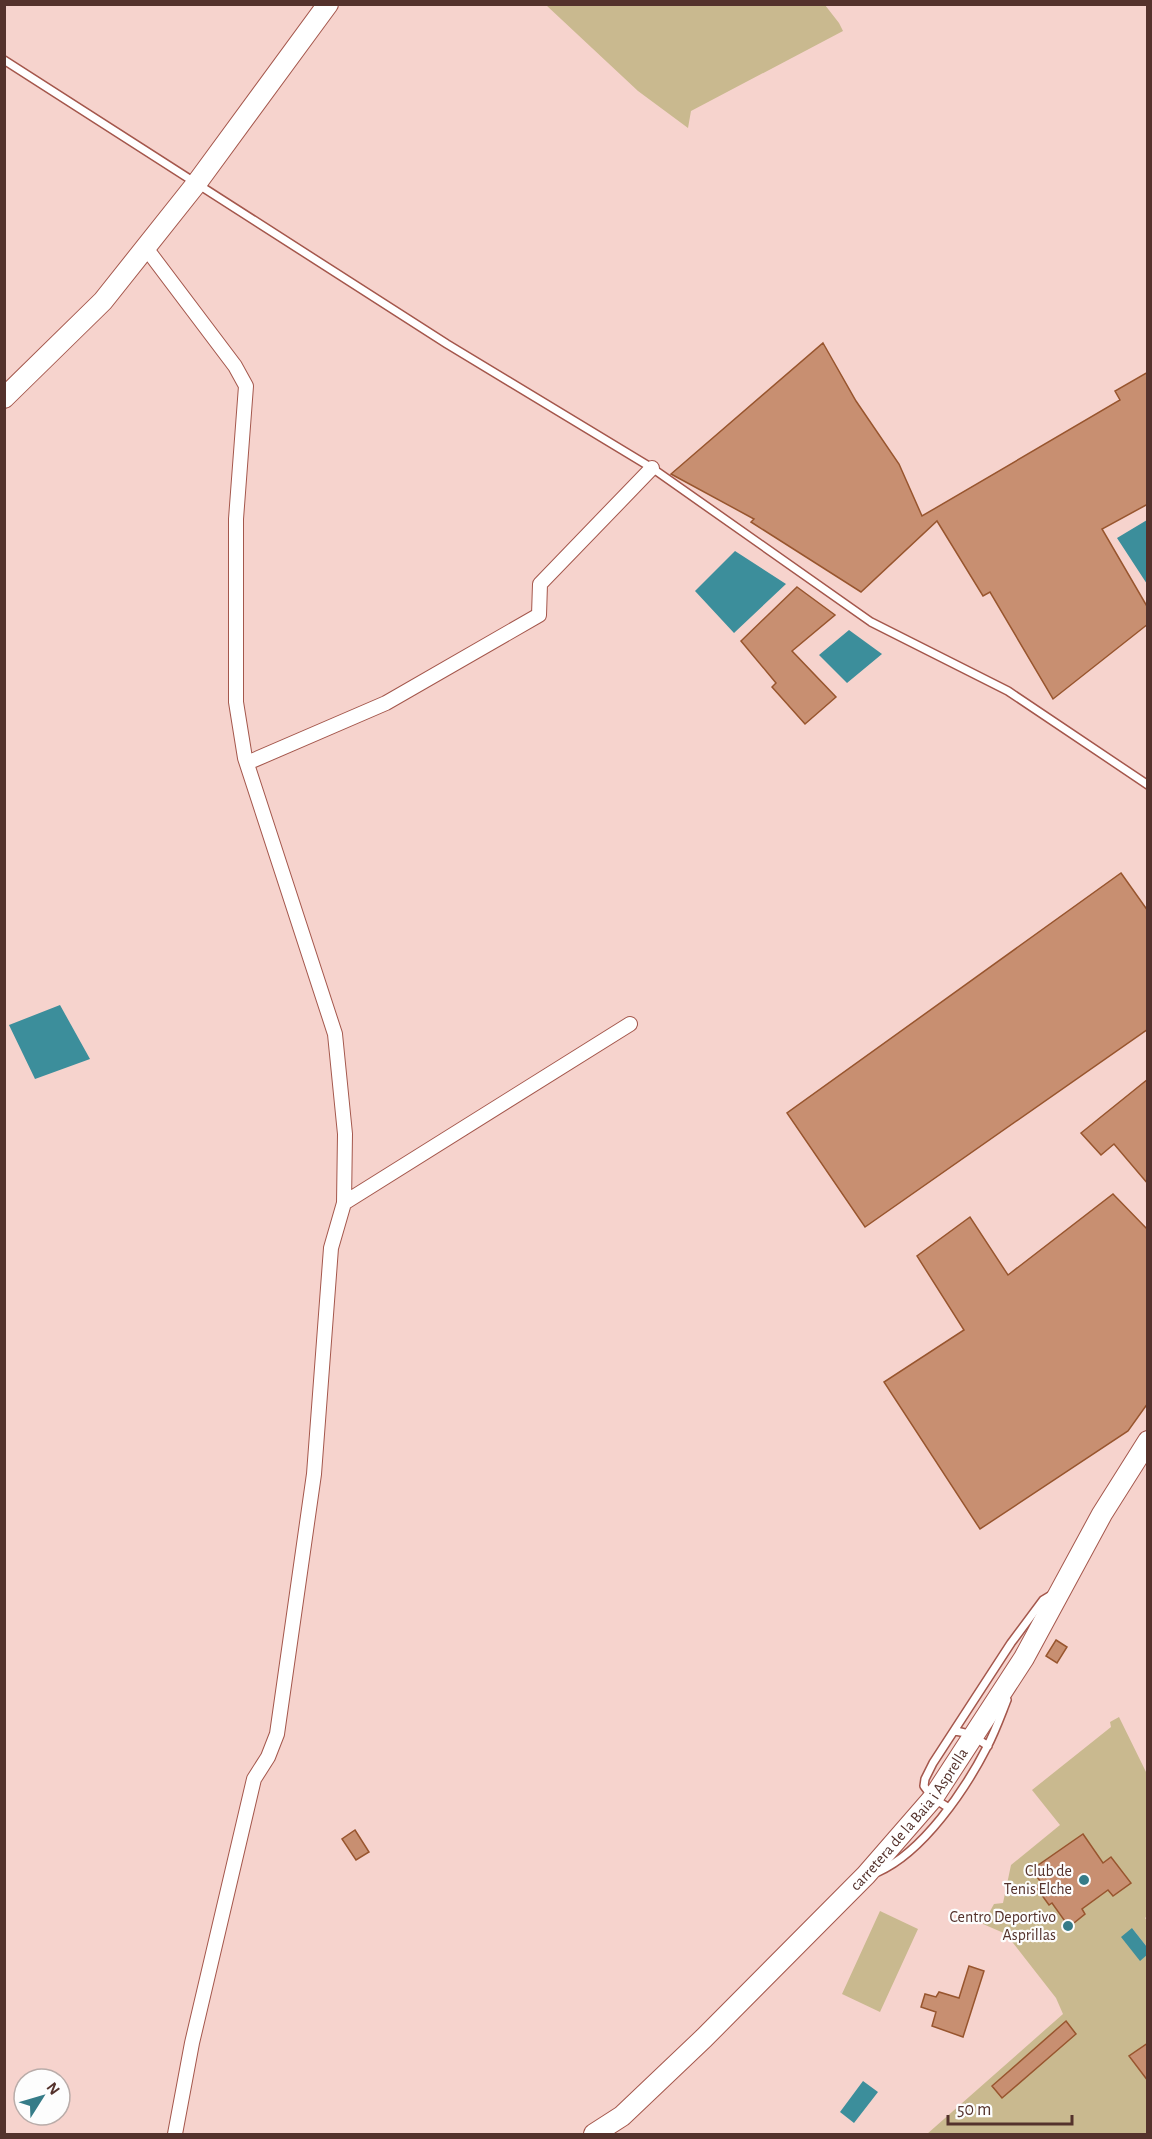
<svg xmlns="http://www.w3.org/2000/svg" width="1152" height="2139" font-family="'Alegreya Sans',sans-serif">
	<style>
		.green { fill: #c9b98f }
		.water { fill: #3c8e9b }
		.building { fill: #c88f71; stroke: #98552e; stroke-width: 1.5 }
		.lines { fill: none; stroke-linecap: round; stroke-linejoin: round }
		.service-casing { stroke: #a4574c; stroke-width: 10 }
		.minor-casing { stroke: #a4574c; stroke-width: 16 }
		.secondary-casing { stroke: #a4574c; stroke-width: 22 }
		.service { stroke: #fff; stroke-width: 7 }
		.minor { stroke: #fff; stroke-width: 14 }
		.secondary { stroke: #fff; stroke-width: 20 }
		.poi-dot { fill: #367c88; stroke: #fdfdfd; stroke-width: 2 }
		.labels { text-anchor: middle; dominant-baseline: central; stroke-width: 4.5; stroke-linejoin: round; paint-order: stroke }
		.street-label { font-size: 16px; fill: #54322c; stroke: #fdfdfd }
		.poi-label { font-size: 16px; fill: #54322c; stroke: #fdfdfd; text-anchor: end }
	</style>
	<rect width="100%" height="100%" fill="#f6d3cd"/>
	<path class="green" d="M546,5H825L839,23L843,31L691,111L688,128L638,91Z
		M1119,1717L1147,1774L1148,1915L1145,1918L1147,1921V1947L1132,1928L1140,1960L1147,1955V2134H927L1063,2014L1056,1998L1006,1934L983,1924L994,1904L1003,1903L1011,1865L1060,1825L1032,1790L1111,1727L1110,1722Z
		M880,1911L918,1929L880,2012L842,1994Z"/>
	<path class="water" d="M1147,520V584L1117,538Z
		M735,551L786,584L734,633L695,591Z
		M849,630L882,654L847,683L819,655Z
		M60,1005L90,1059L35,1079L9,1025Z
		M1132,1928L1147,1947V1955L1140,1961L1121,1937Z
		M863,2081L878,2092L854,2123L840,2112Z"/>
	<path class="building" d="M823,343L856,401L899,464L922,516L1120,400L1115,391L1148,372V504L1102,529L1148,608V624L1053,699L990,592L983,596L937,521L861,592L751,522L754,519L671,474Z
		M797,587L835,615L792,651L836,697L805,724L772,687L776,683L741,641Z
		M1121,873L1148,911V1029L865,1227L787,1113Z
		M1148,1079V1184L1114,1144L1101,1155L1081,1133Z
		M1113,1194L1148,1230V1403L1128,1431L980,1529L884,1382L964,1330L917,1256L970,1217L1008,1275Z
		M1056,1640L1067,1647L1057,1663L1046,1656Z
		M355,1830L369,1852L356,1860L342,1839Z
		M1083,1834L1103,1863L1111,1857L1131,1883L1113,1896L1108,1890L1082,1909L1085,1914L1069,1927L1052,1903L1049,1905L1036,1887L1041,1882L1037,1877L1042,1873L1037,1866Z
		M969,1966L984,1971L963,2037L932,2026L936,2012L921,2007L925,1994L936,1997L939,1992L959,1998Z
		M1066,2021L1076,2034L1002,2098L992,2086Z
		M1148,2043V2081L1129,2056Z"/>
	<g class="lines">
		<g class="service-casing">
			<path id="service" d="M4,60L447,344L652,468L871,622L1008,691L1148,785
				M954,1731C969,1732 976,1738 988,1746
				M949,1808L933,1798L924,1786L925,1779L933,1763L1011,1643L1043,1600L1053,1594
				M878,1872C923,1852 965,1790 987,1747C995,1732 1001,1715 1007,1700"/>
		</g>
		<g class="minor-casing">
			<path id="minor" d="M146,248L235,366L246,386L236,519V702L245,758L335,1034L345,1134L344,1203L331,1248L314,1474L277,1734L268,1757L254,1779L192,2043L175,2134
				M247,763L386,703L539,615L540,584L652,468
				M344,1203L630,1024"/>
		</g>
		<g class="secondary-casing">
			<g id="secondary">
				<path d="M4,398L103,301L196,184L328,4"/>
				<path id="s1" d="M594,2134L622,2116L704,2038L866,1875L933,1798L1024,1658L1102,1514L1148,1441"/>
			</g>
		</g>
		<use href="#service" class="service"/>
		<use href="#minor" class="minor"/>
		<use href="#secondary" class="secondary"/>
	</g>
	<g class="poi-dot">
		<circle cx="1084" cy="1880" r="6"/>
		<circle cx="1068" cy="1926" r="6"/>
	</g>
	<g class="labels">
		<g class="street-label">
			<text stroke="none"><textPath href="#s1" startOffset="447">carretera de la Baia i Asprella</textPath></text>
		</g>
		<g class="poi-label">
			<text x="1072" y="1871">Club de<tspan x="1072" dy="18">Tenis Elche</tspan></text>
			<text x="1056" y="1917">Centro Deportivo<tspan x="1056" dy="18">Asprillas</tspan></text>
		</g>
	</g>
	<rect width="1152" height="2139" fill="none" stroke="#54322c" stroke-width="12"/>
	<g transform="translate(42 2097) rotate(53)"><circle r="28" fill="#fdfdfd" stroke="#b9aca9" stroke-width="1.5"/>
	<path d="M0-4.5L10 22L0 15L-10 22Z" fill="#367c88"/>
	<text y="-9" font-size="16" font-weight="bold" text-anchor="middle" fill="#54322c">N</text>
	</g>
	<path d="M948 2115v9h124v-9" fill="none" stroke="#54322c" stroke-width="3"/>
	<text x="957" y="2115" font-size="18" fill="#54322c" stroke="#fdfdfd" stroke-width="4.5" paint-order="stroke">50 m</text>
</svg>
